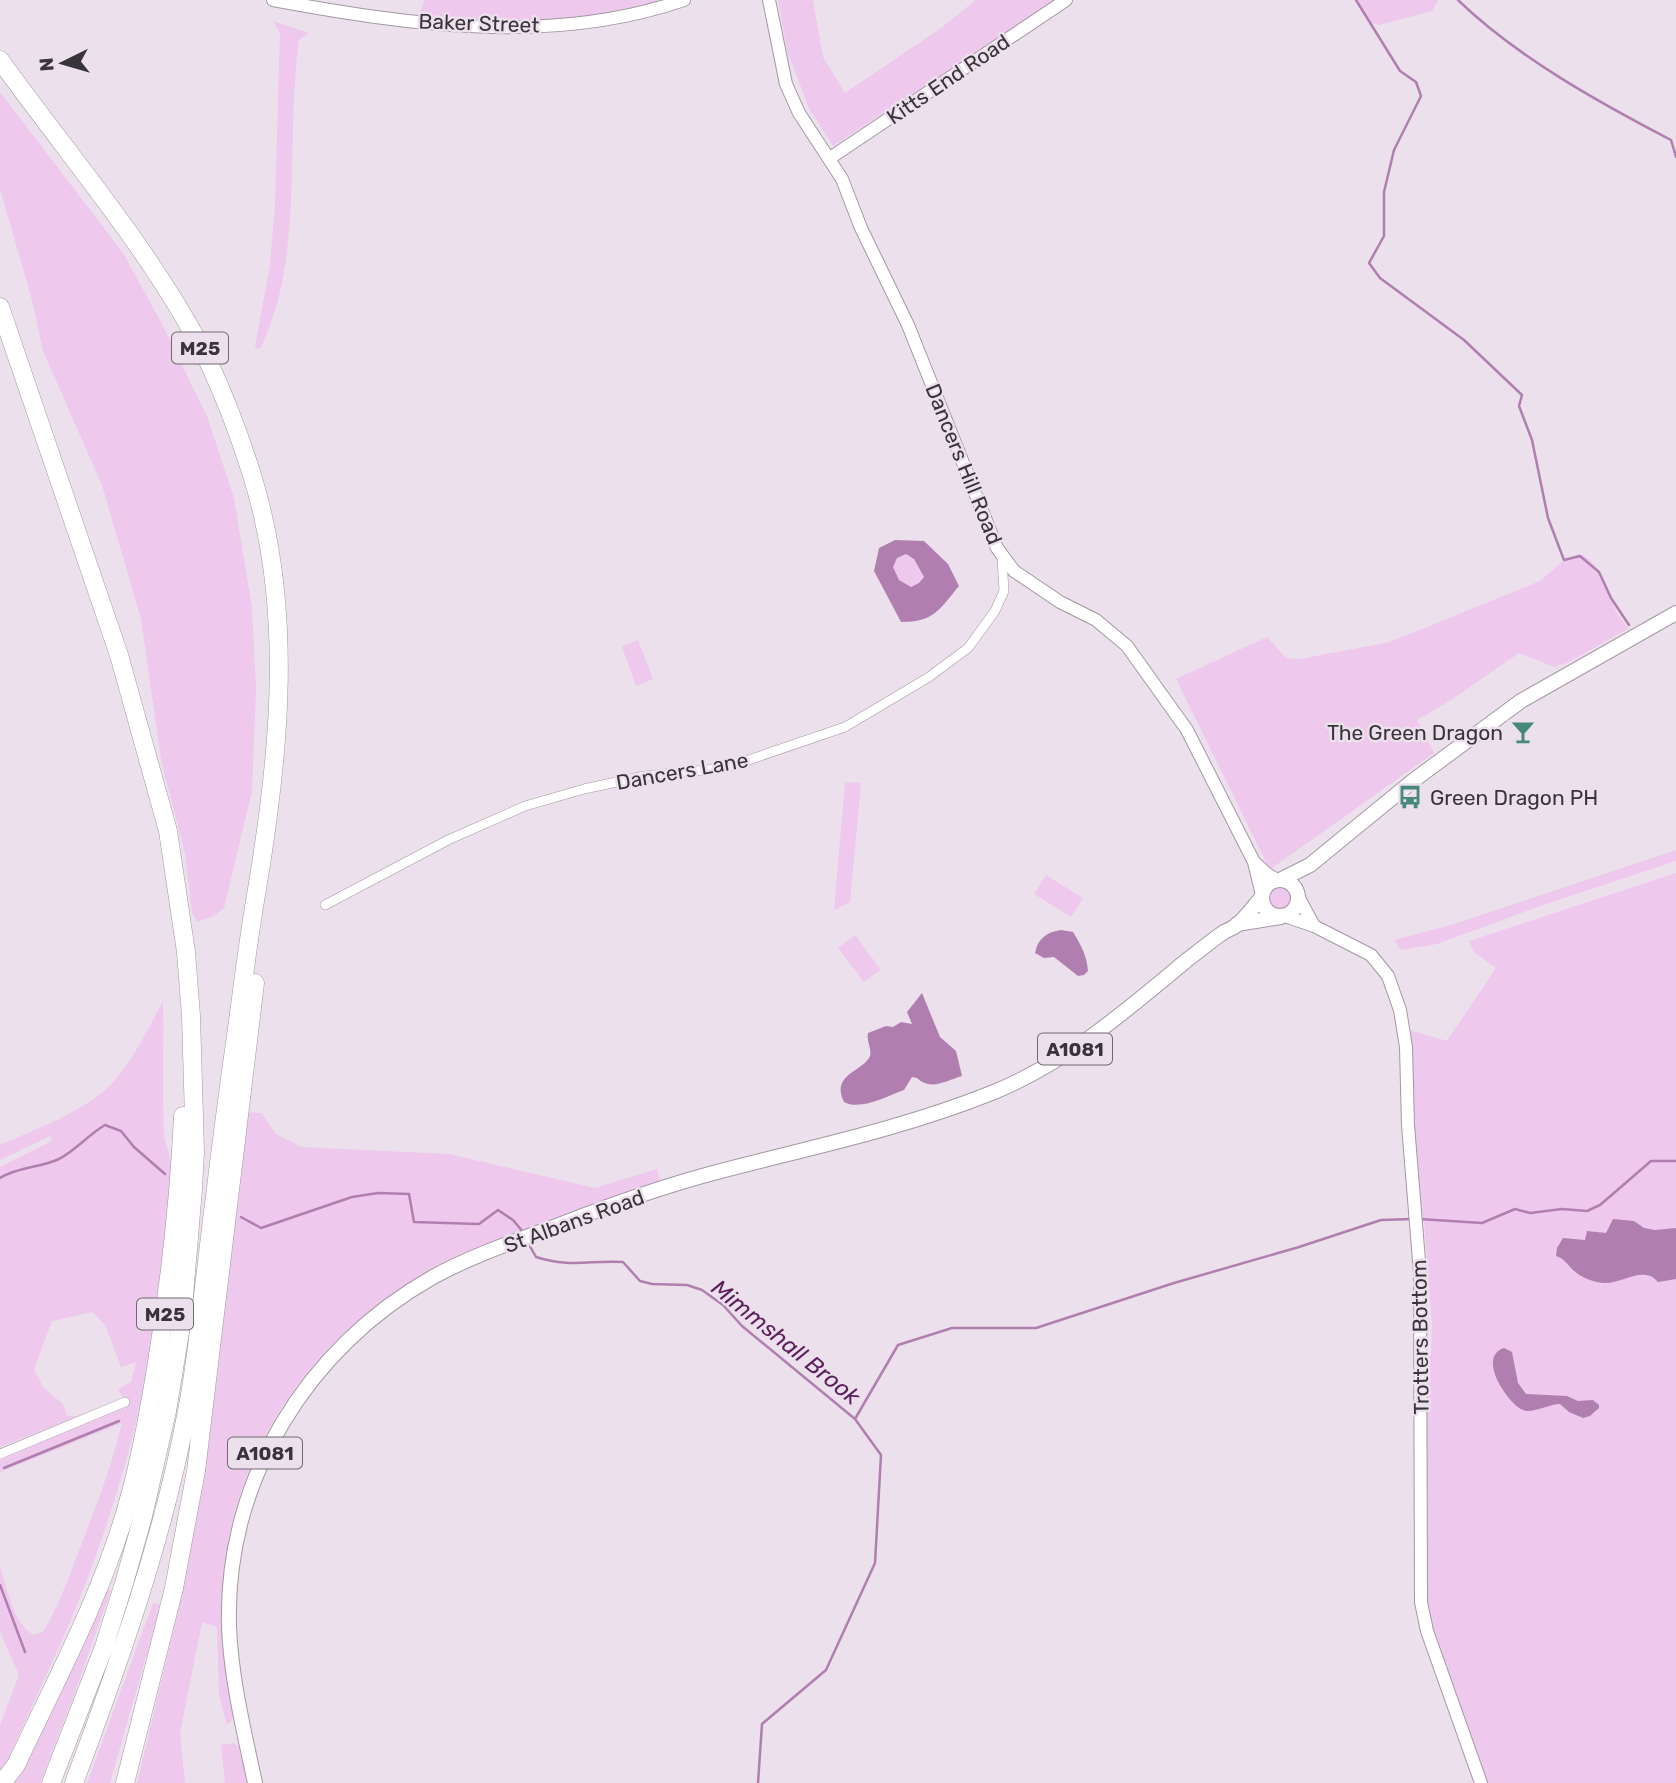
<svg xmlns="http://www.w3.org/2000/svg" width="1676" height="1783" font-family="Rubik,sans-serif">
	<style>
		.green { fill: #eec8ed }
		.water { fill: #b07faf; fill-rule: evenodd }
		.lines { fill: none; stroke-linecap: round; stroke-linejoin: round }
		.stream { stroke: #b07faf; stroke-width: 2.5 }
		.street-casing { stroke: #a398a2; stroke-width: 10 }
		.secondary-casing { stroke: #a398a2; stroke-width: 14 }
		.primary-casing { stroke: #a398a2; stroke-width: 16 }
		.highway-casing { stroke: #a398a2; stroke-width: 19 }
		.street { stroke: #fff; stroke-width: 9 }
		.secondary { stroke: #fff; stroke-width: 12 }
		.primary { stroke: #fff; stroke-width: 14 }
		.highway { stroke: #fff; stroke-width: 18 }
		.labels { text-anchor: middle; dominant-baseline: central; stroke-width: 5; stroke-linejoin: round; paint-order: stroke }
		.shield { fill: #ece0ec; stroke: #6f686f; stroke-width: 2 }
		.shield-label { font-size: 19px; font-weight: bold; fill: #393439 }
		.street-label { font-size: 21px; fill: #393439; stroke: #ece0ec }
		.poi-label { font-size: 21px; fill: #393439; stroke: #ece0ec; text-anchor: end }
		.water-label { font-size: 23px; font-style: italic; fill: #5b1f5b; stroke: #ece0ec }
	</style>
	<rect width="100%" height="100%" fill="#ece0ec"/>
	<path class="green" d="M425,0H664C585,29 500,22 418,17Z
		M778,0H813L823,57L845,93L941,28L976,0H1056L833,146L809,108L787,51Z
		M1356,0H1438L1432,11L1379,25L1371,23Z
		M273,21L309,33L299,40C285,139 305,256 261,347L258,349L255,347L270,265L275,206L280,33Z
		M0,92L123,253L161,322L207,416L234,498L252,608L256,689L252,791L224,908L212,917L197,922L192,913L185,854L161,760L141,619L102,485L43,351L32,300L0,189Z
		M906,554L914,559L924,577L919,583L910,587L899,580L893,567L897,558Z
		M1579,554C1600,560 1604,589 1613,605C1617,614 1623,621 1628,629L1567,663L1554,667L1519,653L1448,702L1417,720L1434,753L1272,868L1268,866L1176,679L1267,637L1286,658L1300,659L1390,642L1540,581L1564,560Z
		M638,640L653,679L636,686L622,647Z
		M845,782L861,783L850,902L834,910Z
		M1676,850V861L1543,905L1437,944L1401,950L1394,940L1451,925Z
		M1676,873V1783H1487L1427,1614L1423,1572L1427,1353L1431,1355L1432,1324L1424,1220L1420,1219L1409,1030L1447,1041L1496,968L1474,952L1469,941Z
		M1046,875L1083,898L1071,917L1034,894Z
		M1266 898a14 14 0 1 1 28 0a14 14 0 1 1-28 0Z
		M855,935L881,970L864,982L838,948Z
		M163,1001C164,1045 162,1090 164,1134C165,1146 172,1157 172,1170C167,1306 138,1442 91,1569C67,1634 36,1696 8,1759L0,1770V1725L19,1675L0,1632V1567C7,1588 13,1624 34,1635L43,1632C58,1607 68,1580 78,1553C95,1510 111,1468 122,1423L0,1472V1460L126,1405L118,1389L131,1382L136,1362L121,1367L105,1325L93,1312L52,1321L34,1369L43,1387L63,1404L67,1416H78L0,1447V1167L52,1141L50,1136L0,1160V1145C36,1129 90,1110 116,1079C135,1056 149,1027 163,1001Z
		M242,1112L261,1113L276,1134L302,1147L449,1154L595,1188L657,1169L660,1181C609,1198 560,1216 510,1236C472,1251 434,1266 400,1289C304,1351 234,1458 224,1573C220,1619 228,1665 234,1710L232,1720L227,1725L219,1694L217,1627L202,1622L180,1733L185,1783H137L176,1619L198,1503L217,1374Z
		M103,1587L111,1590L74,1695L40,1783H9Z
		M153,1603L161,1605L110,1783H87Z
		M234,1743L242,1749L249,1783H225L221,1745Z"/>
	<path class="water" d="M895,540L924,541L948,564L959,586C939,610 934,622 901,622L874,571L879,548ZM906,554L914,559L924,577L919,583L911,587L899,580L893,567L897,558Z
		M1061,930L1073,932C1081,945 1087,956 1088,971L1084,975L1078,976L1054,957L1044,958L1035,953C1038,938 1047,932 1061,930Z
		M922,993L940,1037L956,1051L962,1076C945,1081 931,1091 917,1078L912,1077L904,1090C887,1096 861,1111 844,1102C830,1074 864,1071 870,1056C872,1048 866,1041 868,1033L886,1026L893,1027L901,1022L912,1024L907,1012Z
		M1613,1219L1634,1221L1644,1228L1655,1230L1676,1228V1279L1658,1282C1644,1265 1623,1283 1605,1283C1595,1283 1580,1277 1573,1270C1567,1264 1565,1259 1556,1256L1557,1248L1563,1238L1585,1240L1587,1231L1606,1233Z
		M1504,1348L1512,1352L1518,1383L1526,1394L1567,1396L1578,1401L1593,1400L1599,1405V1408L1590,1416L1583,1418L1569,1412L1560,1404C1549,1404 1532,1414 1523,1410C1508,1404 1476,1357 1504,1348Z"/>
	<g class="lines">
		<path class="stream" d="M1356,0L1400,71L1416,82L1421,96L1394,150L1384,192V236L1369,263L1380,278L1464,340L1522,395L1519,406L1532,440L1548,518L1564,560L1580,556L1599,572L1611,598L1629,625
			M1458,0C1517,57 1598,102 1671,140L1676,157
			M0,1178C17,1167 40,1168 59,1159C76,1150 88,1135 105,1125L121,1131L134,1147L165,1174
			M241,1217L261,1228L352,1197L378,1193L409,1194L414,1222L479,1224L498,1210L513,1220L523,1232
			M1419,1219L1482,1223L1515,1209L1530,1213L1562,1209L1587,1211L1600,1205L1651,1161H1676
			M527,1241L536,1257C570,1268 590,1260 623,1262L640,1281L652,1284L687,1285L702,1290L723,1305L742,1326L855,1419L898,1345L952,1328H1036L1174,1283L1299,1247L1381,1220L1413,1219
			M4,1468L119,1421
			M0,1585L25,1652
			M758,1783L762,1724L826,1670L875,1563L881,1455L855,1419"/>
		<g class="street-casing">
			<path id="street" d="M325,905L448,840L525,806L584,789L644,776L725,768L845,727L929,677L968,648L995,611L1004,591L1002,558
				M0,1454L125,1402"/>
		</g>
		<g class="secondary-casing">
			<path id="secondary" d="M273,0C409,25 550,46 684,0
				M769,0L786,84L799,113L842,179L861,228L908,325L997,548L1014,571L1060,602L1096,620L1127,646L1187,730L1254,862L1262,895
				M830,158L1066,0
				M1254,862L1267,874L1277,880
				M1299,898L1314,926
				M1285,916L1314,926L1371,955L1388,976L1400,1010L1406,1047L1408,1125L1420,1273L1421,1602L1427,1631L1481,1783"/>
		</g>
		<g class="primary-casing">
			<path id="primary" d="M1262 898a18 18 0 1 1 36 0a18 18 0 1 1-36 0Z
				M1280,880L1310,865L1414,780L1521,701L1676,613
				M1237,924L1281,917
				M255,1783C244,1731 231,1679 229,1626C225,1480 307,1348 433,1277C473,1255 516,1241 559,1225C610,1205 664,1186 717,1172C812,1147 902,1129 994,1092C1067,1062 1127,1010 1187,960C1199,951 1211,941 1224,932C1228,930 1233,928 1237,925C1246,917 1254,906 1262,897"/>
		</g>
		<g class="highway-casing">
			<path id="highway" d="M0,60C71,159 153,252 208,361C225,397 239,434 251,472C294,607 280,752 257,889C248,940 242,992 235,1043C224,1119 215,1195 206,1270C200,1319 196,1368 186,1416C162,1542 119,1663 74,1783
				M0,307L119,655L168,831L186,952L191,1016L195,1152L193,1189L182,1320L167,1411L143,1516L125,1580L104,1647L51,1783
				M2,1783L16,1765C55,1682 100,1599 126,1510C139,1466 147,1421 155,1375C169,1289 179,1203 183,1116
				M125,1783L174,1588L196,1471L255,983"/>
		</g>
		<use href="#street" class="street"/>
		<use href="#secondary" class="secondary"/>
		<use href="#primary" class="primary"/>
		<use href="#highway" class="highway"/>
	</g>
	<defs>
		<g id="bar-bare" transform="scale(1.89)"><path d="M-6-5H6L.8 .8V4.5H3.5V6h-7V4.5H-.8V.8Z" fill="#468879" stroke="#ece0ec" stroke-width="2.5" paint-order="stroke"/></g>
		<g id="bus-bare" transform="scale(1.89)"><path d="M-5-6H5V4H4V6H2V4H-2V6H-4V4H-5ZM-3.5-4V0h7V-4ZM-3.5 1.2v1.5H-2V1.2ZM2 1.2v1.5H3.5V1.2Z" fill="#468879" stroke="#ece0ec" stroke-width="2.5" paint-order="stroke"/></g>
	</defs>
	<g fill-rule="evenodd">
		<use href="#bar-bare" x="1523" y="732"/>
		<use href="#bus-bare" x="1410" y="797"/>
	</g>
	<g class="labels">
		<g class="shield">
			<rect x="172" y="332.5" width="56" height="31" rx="5"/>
			<rect x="1038" y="1033.5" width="74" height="31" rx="5"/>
			<rect x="137" y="1298.5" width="56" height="31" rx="5"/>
			<rect x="228" y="1437.5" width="74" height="31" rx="5"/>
		</g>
		<g class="shield-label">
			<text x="200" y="348">M25</text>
			<text x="1075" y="1049">A1081</text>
			<text x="165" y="1314">M25</text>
			<text x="265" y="1453">A1081</text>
		</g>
		<g class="street-label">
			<text transform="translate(479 23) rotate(2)">Baker Street</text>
			<text transform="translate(948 79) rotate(-34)">Kitts End Road</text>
			<text transform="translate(964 464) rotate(68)">Dancers Hill Road</text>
			<text transform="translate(682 771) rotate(-10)">Dancers Lane</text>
			<text transform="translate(574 1221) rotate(-20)">St Albans Road</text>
			<text transform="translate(1420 1337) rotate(-91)">Trotters Bottom</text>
		</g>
		<g class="poi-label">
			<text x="1503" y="732">The Green Dragon</text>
			<text x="1430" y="797" text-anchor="start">Green Dragon PH</text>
		</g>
		<g class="water-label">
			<text transform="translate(786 1342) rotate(39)">Mimmshall Brook</text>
		</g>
	</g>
	<g transform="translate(63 63) rotate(265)" stroke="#ece0ec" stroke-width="5" paint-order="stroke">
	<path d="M0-5L12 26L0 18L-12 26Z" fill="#393439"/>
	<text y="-10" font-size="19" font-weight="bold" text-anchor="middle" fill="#393439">N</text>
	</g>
</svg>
